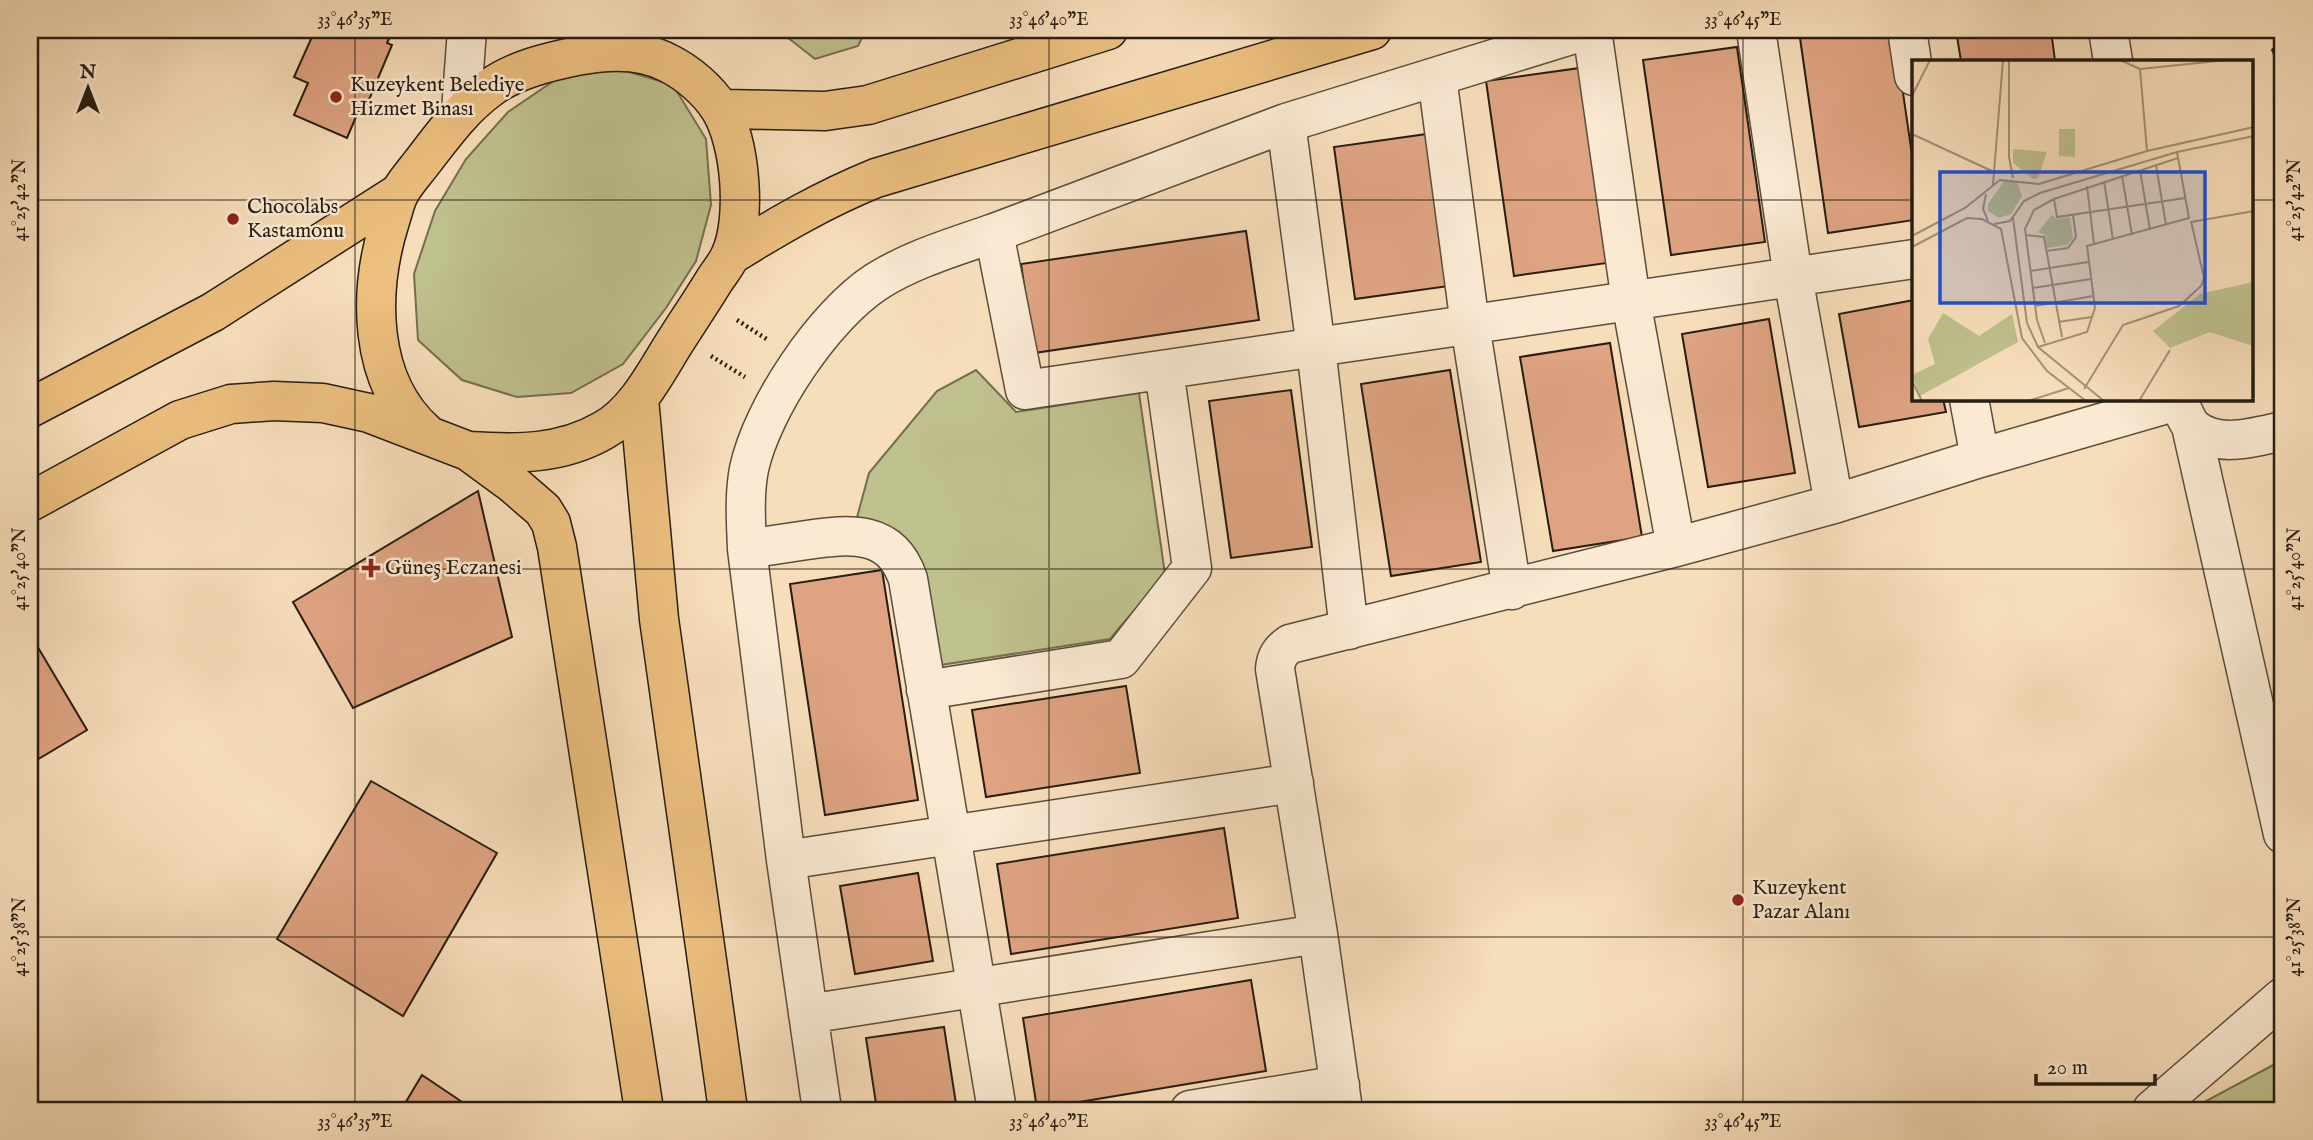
<svg xmlns="http://www.w3.org/2000/svg" width="2313" height="1140" font-family="'IM FELL English',serif">
	<style>
		.green { fill: #bfc18e; stroke: #726f50; stroke-width: 2 }
		.building { fill: #dfa381; stroke: #261d13; stroke-width: 2 }
		.lines { fill: none; stroke-linecap: round; stroke-linejoin: round }
		.minor-casing { stroke: #5a4d3d; stroke-width: 41 }
		.major-casing { stroke: #261d13; stroke-width: 41 }
		.path { stroke: #261d13; stroke-width: 4.5; stroke-dasharray: 2 3.5; stroke-linecap: butt }
		.minor { stroke: #faead3; stroke-width: 38 }
		.major { stroke: #ecbf7e; stroke-width: 38 }
		.ticks { fill: none; stroke: #261d13; stroke-width: 2; stroke-opacity: 0.45 }
		.poi-dot { fill: #8f2418; stroke: #faead3; stroke-width: 2.5 }
		.labels { text-anchor: middle; dominant-baseline: central; stroke-width: 5; stroke-linejoin: round; paint-order: stroke }
		.poi-label { font-size: 21px; fill: #261d13; stroke: #faead3; text-anchor: start }
		.inset-road { fill: none; stroke: #a39178; stroke-width: 2 }
		.view { fill: #1d4ed8; fill-opacity: 0.15; stroke: #1d4ed8; stroke-width: 3.5 }
		.inset-edge { fill: none; stroke: #261d13; stroke-width: 3.5 }
		.neatline { fill: none; stroke: #261d13; stroke-width: 2.5 }
		.ticks-label { font-size: 18px; text-anchor: middle; fill: #261d13 }
	</style>
	<rect width="100%" height="100%" fill="#f7debb"/>
	<filter id="stains"><feTurbulence type="fractalNoise" baseFrequency=".00286" numOctaves="4"/><feColorMatrix values="0 0 0 0 .2 0 0 0 0 .09 0 0 0 0 .02 0 0 0 .5 -.17"/></filter>
	<radialGradient id="worn" r=".72"><stop offset=".6" stop-color="#630" stop-opacity="0"/><stop offset="1" stop-color="#630" stop-opacity=".3"/></radialGradient>
	<path class="green" d="M778,30H866L858,46L815,59Z
		M616,68L673,85L706,139L711,205L696,261L666,308L623,364L571,393L517,397L462,380L418,340L414,274L435,211L466,159L508,112L558,78Z
		M976,370L1016,412L1139,393L1165,574L1110,639L934,666L915,549L856,521L869,473L937,391Z
		M2283,1062V1110H2193L2206,1101L2275,1064Z"/>
	<path class="building" d="M315,30H393L387,43L392,45L363,114L358,112L347,138L294,115L308,83L294,77Z
		M1855,30H1894L1914,169V220L1828,233L1800,38Z
		M1956,30H2051L2055,61H1961Z
		M2283,38V73L2272,50Z
		M1737,47L1765,242L1671,255L1643,60Z
		M1580,68L1607,263L1514,276L1486,81Z
		M1427,134L1449,286L1355,299L1334,147Z
		M1246,231L1259,320L1034,353L1021,264Z
		M1914,300V399H1943L1946,412L1859,427L1839,314Z
		M1769,319L1795,473L1708,487L1682,334Z
		M1610,343L1642,537L1553,551L1520,357Z
		M1450,370L1481,562L1391,576L1361,384Z
		M1291,390L1312,547L1231,558L1209,401Z
		M478,491L512,637L353,708L293,602Z
		M882,570L918,800L825,815L790,584Z
		M30,634L87,730L30,764Z
		M1126,686L1140,773L986,797L972,710Z
		M371,781L497,853L403,1016L277,939Z
		M1224,828L1238,918L1011,954L997,864Z
		M918,873L933,961L855,974L840,886Z
		M1251,980L1266,1071L1037,1109L1023,1018Z
		M944,1027L957,1110H877L866,1038Z
		M422,1075L474,1110H401Z"/>
	<g class="lines">
		<g class="minor-casing">
			<path id="minor" d="M1587,30L1286,123L994,233L1025,390L1914,259
				M1592,30L1631,301L1676,547
				M1756,30L1793,277L1834,504
				M1907,30L1914,76
				M2108,30L2113,61
				M1437,77L1470,325L1512,590
				M461,111L467,30
				M1286,123L1316,348L1349,630
				M1969,399L1980,458
				M2182,409C2185,415 2188,423 2193,428C2218,449 2255,437 2283,431
				M2191,426L2283,834
				M747,549C767,546 787,543 807,540C850,534 891,529 908,579L997,1110
				M926,690L1121,659L1192,568L1164,370
				M786,860L1294,783
				M808,1014L1318,934
				M822,1110L786,860L747,549C746,522 744,495 749,469C762,408 824,316 876,282C912,259 954,247 994,233
				M1190,1110L1340,1085
				M1343,1110L1318,934L1275,669C1276,657 1280,651 1290,644L1676,547L1834,504L1980,458L2177,401V399
				M2152,1110L2283,997"/>
		</g>
		<g class="major-casing">
			<path id="major" d="M720,109L825,111L868,105L1108,30
				M731,255C778,226 824,199 876,178L1372,30
				M639,399L659,619L728,1110
				M30,408L213,312L399,193
				M426,433C367,381 368,291 390,221C393,212 395,202 399,194C404,184 413,174 420,165C442,137 461,109 490,88C514,70 548,62 577,56C607,50 640,48 668,63C688,73 708,90 720,109C741,143 747,220 730,256C726,265 719,273 714,281C701,302 687,323 673,345C655,374 635,413 604,430C561,455 517,454 468,451
				M30,502L180,420L231,404L274,401L323,403L369,413L468,451L513,484L543,510L551,523L557,547L644,1110"/>
		</g>
		<path class="path" d="M737,320L768,340
			M711,356L745,377"/>
		<use href="#minor" class="minor"/>
		<use href="#major" class="major"/>
	</g>
	<path class="ticks" d="M355,30V1110M1049,30V1110M1743,30V1110M30,200H1914M2252,200H2283M30,569H2283M30,937H2283"/>
	<g class="poi-dot">
		<circle cx="336" cy="97" r="7"/>
		<circle cx="233" cy="219" r="7"/>
		<path d="M367.5 557.5h7v7h7v7h-7v7h-7v-7h-7v-7h7z"/>
		<circle cx="1738" cy="900" r="7"/>
	</g>
	<g class="labels">
		<g class="poi-label">
			<text x="350" y="85">Kuzeykent Belediye<tspan x="350" dy="24">Hizmet Binası</tspan></text>
			<text x="247" y="207">Chocolabs<tspan x="247" dy="24">Kastamonu</tspan></text>
			<text x="385" y="568">Güneş Eczanesi</text>
			<text x="1752" y="888">Kuzeykent<tspan x="1752" dy="24">Pazar Alanı</tspan></text>
		</g>
	</g>
	<g transform="translate(1912 60)">
		<rect width="341" height="341" fill="#f7debb"/>
		<path d="M147,69H163V97L147,96ZM101,89L135,92L126,118L121,119L101,103ZM92,121L105,122L110,136L99,154L87,158L76,151V144ZM140,155L144,159L158,157L161,178L155,185L135,188L133,175L126,172ZM341,222V286L298,272L258,288L241,271L288,234ZM31,253L67,276L100,254L106,282L8,336L0,315L23,304L16,279Z" fill="#bfc18e"/>
		<path class="inset-road" d="M97,0V97L101,118M208,0L228,9L235,91M228,9L315,0M0,36L18,0M0,74L82,112M266,98L142,139L145,157L273,138M244,105L254,165M228,110L238,170M210,116L220,175M192,121L201,180M81,125L91,0M175,126L182,184M74,134L71,149L76,161M101,158L115,263L126,287L192,341M279,162L342,151M82,164L98,161L112,141L128,133L265,92L342,76M114,175L132,177L150,277M0,176L53,148L88,120L127,124L235,91L342,67M0,187L55,158L70,159L89,169L110,278L135,311L174,341M134,191L156,188L164,177L161,155M118,211L176,202M121,228L179,219M123,246L181,236M146,262L180,257M133,283L125,260L113,169L122,150L142,139M126,287L175,272L183,248L175,186L277,158L265,92M0,321L10,341M172,329L211,265L267,246L289,226L292,218L279,161M116,341L157,328M227,341L258,290"/>
		<path class="view" d="M28,112H293V243H28Z"/>
		<rect width="341" height="341" class="inset-edge"/>
	</g>
	<rect width="2313" height="1140" fill="none" stroke="#f7debb" stroke-width="77"/>
	<g transform="translate(88 88)" stroke="#faead3" stroke-width="5" paint-order="stroke">
	<path d="M0-5L12 26L0 18L-12 26Z" fill="#261d13"/>
	<text y="-10" font-size="19" font-weight="bold" text-anchor="middle" fill="#261d13">N</text>
	</g>
	<path d="M2036 1074v10h119v-10" fill="none" stroke="#261d13" stroke-width="3.5"/>
	<text x="2047" y="1074" font-size="21" fill="#261d13" stroke="#faead3" stroke-width="5" paint-order="stroke">20 m</text>
	<rect x="38" y="38" width="2236" height="1064" class="neatline"/>
	<g class="ticks-label">
		<text x="355" y="25">33°46'35"E</text>
		<text x="1049" y="25">33°46'40"E</text>
		<text x="1743" y="25">33°46'45"E</text>
		<text transform="translate(19 200) rotate(-90)" y="6">41°25'42"N</text>
		<text transform="translate(2294 200) rotate(-90)" y="6">41°25'42"N</text>
		<text transform="translate(19 569) rotate(-90)" y="6">41°25'40"N</text>
		<text transform="translate(2294 569) rotate(-90)" y="6">41°25'40"N</text>
		<text transform="translate(19 937) rotate(-90)" y="6">41°25'38"N</text>
		<text transform="translate(2294 937) rotate(-90)" y="6">41°25'38"N</text>
		<text x="355" y="1127">33°46'35"E</text>
		<text x="1049" y="1127">33°46'40"E</text>
		<text x="1743" y="1127">33°46'45"E</text>
	</g>
	<rect width="100%" height="100%" filter="url(#stains)"/>
	<rect width="100%" height="100%" fill="url(#worn)"/>
</svg>
